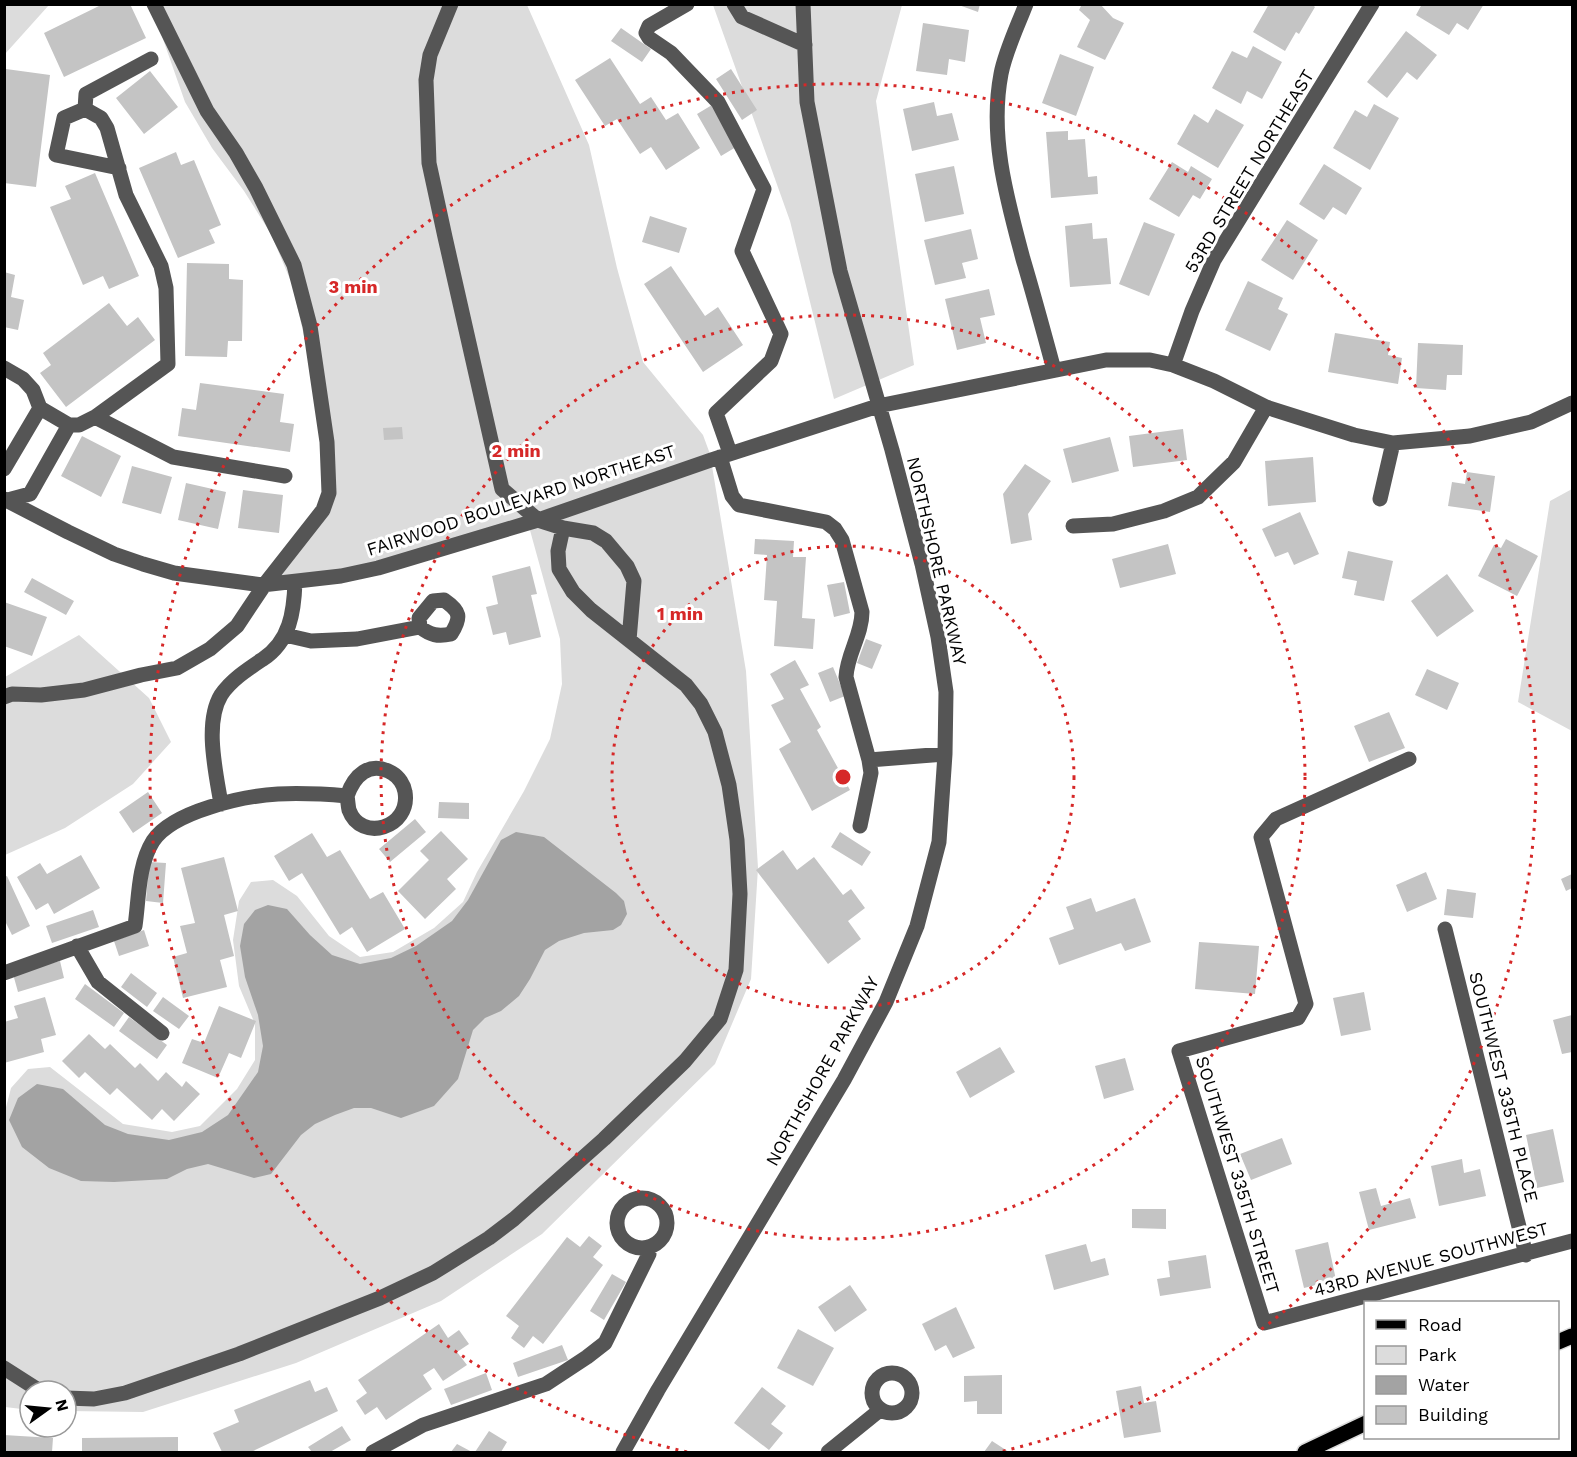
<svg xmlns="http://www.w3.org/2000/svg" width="1577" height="1457" font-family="'Work Sans',sans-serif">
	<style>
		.green { fill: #dcdcdc }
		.water { fill: #a3a3a3 }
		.building { fill: #c4c4c4 }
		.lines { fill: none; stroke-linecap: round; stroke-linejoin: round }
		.major-casing { stroke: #dbdbdb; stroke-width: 18 }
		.minor { stroke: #555; stroke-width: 15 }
		.major { stroke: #000; stroke-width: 15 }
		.ring { fill: none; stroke: #d62828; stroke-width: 3; stroke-dasharray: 3 6 }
		.labels { text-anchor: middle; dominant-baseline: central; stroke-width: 6; stroke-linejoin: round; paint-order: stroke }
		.street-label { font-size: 18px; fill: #000; stroke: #fff }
		.centre { fill: #d62828; stroke: #fff; stroke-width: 3 }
		.ring-label { font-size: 18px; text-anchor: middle; font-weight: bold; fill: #d62828; stroke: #fff; stroke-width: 6; stroke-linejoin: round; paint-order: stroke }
	</style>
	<rect width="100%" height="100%" fill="#fff"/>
	<path class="green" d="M5 4 49 5 5 54 4 5Z
		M151 5H527L589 145 617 268 643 362 703 435 710 454 746 671 758 868 751 979 715 1064 542 1234 441 1301 296 1363 143 1412 66 1411V1391H30V1410L5 1407 4 1115 11 1088 28 1069 50 1067 123 1124 172 1132 200 1126 237 1089 255 1060V1024L239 986 233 940 239 901 251 882 273 880 297 896 329 936 360 957 393 952 434 928 463 902 477 872 524 791 550 739 562 684 560 639 528 523 378 568 262 585 321 504 325 471 308 353 292 284 271 234 244 191 212 148 185 102Z
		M713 5H902L876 101 914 365 834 399 790 221Z
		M1572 489V731L1518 702 1550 501Z
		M79 635 149 698 171 742 133 784 65 828 5 855V677Z"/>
	<path class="water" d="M516 832 544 837 616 893 624 901 627 914 621 925 613 930 584 933 559 941 545 950 530 979 519 996 501 1011 485 1018 473 1030 458 1079 434 1106 401 1118 371 1108H354L335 1115 315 1124 301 1135 271 1174 254 1178 208 1164 187 1169 167 1179 114 1182 81 1181 49 1168 22 1147 9 1120 18 1098 37 1084 63 1089 105 1125 128 1134 169 1140 202 1132 228 1115 258 1072 263 1046 258 1015 245 977 240 946 244 924 255 910 268 905 287 909 310 935 332 955 360 964 391 958 416 946 452 921 468 900 501 840Z"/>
	<path class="building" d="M103 4H130L146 38 64 77 44 33Z
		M956 4H980L978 12Z
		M1082 4H1100L1113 18 1124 23 1105 60 1077 47 1090 20 1079 10Z
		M1269 4H1312L1315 7 1299 34 1296 32 1285 51 1253 32Z
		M1422 4H1484L1468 30 1457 23 1449 35 1416 15Z
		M923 23 969 30 965 62 949 59 947 75 916 71Z
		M621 28 651 49 642 62 611 41Z
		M1406 31 1437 55 1417 80 1407 72 1387 98 1367 82Z
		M1253 46 1282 62 1262 99 1247 91 1241 104 1212 88 1232 51 1247 58Z
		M1060 54 1094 67 1076 116 1042 103Z
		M610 58 640 104 651 97 666 120 678 113 700 148 666 170 651 147 640 154 617 119 605 126 575 80Z
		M6 69 50 75 36 187 4 183Z
		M731 69 757 110 742 120 716 79Z
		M150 71 178 107 144 134 116 98Z
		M934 102 937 116 952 113 959 140 912 151 903 109Z
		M1374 104 1399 118 1370 170 1333 148 1355 110 1367 117Z
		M712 105 736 147 721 156 697 114Z
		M1216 109 1244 125 1218 168 1177 144 1194 114 1208 123Z
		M1068 131V140L1085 139 1088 177 1097 176 1098 194 1051 198 1046 132Z
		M176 152 181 165 194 160 221 225 209 230 215 243 178 258 139 168Z
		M1172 162 1188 172 1191 166 1212 179 1200 199 1193 195 1179 217 1149 199Z
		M1324 164 1362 188 1346 215 1333 207 1324 220 1299 204Z
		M954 166 964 214 925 222 915 174Z
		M95 173 139 276 109 289 103 276 83 285 50 207 71 199 65 186Z
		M650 216 687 228 679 253 642 242Z
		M1287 220 1318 240 1293 280 1261 260Z
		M1144 222 1175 234 1149 296 1119 284Z
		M1092 223 1093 239 1107 238 1111 284 1070 287 1065 226Z
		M971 229 978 259 962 263 966 278 935 285 924 240Z
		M187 263 229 264V279L243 280 242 341H228L227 357 185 356Z
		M671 266 705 316 718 307 743 345 703 372 644 284Z
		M4 272 15 275 11 297 24 300 18 330 4 327Z
		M1248 281 1283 298 1278 309 1288 314 1270 351 1225 330Z
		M989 289 995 315 980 318 986 343 957 350 945 299Z
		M109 303 127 326 138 317 155 340 66 407 40 373 51 365 43 353Z
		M1335 333 1390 342 1388 355 1402 358 1398 384 1328 372Z
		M1418 343 1463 345 1462 375H1447L1446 390 1416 388Z
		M200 383 284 394 280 422 294 424 290 452 178 436 182 408 196 410Z
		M402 427 403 439 384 440 383 428Z
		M1183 429 1187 460 1133 467 1129 436Z
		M82 436 121 456 101 497 61 476Z
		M1110 437 1119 471 1072 483 1063 449Z
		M1313 457 1316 502 1268 506 1265 461Z
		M1025 464 1051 481 1028 514 1032 540 1011 544 1003 494Z
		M132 466 172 477 161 514 122 503Z
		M1467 472 1495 476 1490 512 1448 506 1452 482 1465 484Z
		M186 483 226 492 218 529 178 520Z
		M243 490 283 495 279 533 238 528Z
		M1300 512 1319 554 1294 565 1288 552 1275 557 1262 529Z
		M755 539 794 541 793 557H806L802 618 815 619 813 649 774 646 777 601 764 600 767 555 754 554Z
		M1506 539 1538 556 1517 596 1478 576 1494 545 1501 548Z
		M1168 544 1176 574 1120 588 1112 559Z
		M1348 551 1393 561 1384 601 1354 595 1357 581 1342 578Z
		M530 566 537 594 531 595 541 637 509 645 506 632 493 635 486 607 498 604 492 576Z
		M1447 574 1474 611 1437 637 1411 601Z
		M32 578 74 601 66 615 24 592Z
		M844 582 850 613 834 617 827 585Z
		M4 602 47 617 32 656 4 646Z
		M866 639 882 645 872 669 857 663Z
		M795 660 809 685 800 689 821 727 817 730 850 790 812 811 779 749 791 742 771 705 784 699 770 674Z
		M833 667 845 696 830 702 818 673Z
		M1427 669 1459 683 1447 710 1415 695Z
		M1389 712 1405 748 1369 762 1354 726Z
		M148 792 162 813 133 833 119 812Z
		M439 802 469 803V819L438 818Z
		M415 819 426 832 390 862 379 849Z
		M441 831 468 859 447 879 456 889 425 919 398 891 429 860 420 851Z
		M840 832 871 852 862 866 831 847Z
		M312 833 327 857 340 850 370 899 383 892 405 929 367 952 352 927 340 935 302 873 289 881 274 856Z
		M783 850 797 870 814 857 843 895 851 889 865 908 848 921 861 939 828 964 756 870Z
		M81 855 100 888 54 914 48 903 36 910 17 877 40 863 47 874Z
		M224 857 238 911 224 915 234 956 220 960 227 987 183 998 173 957 187 953 180 926 195 923 181 868Z
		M149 862 166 863 163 903 146 901Z
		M1426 872 1437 899 1407 912 1396 885Z
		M1572 874V888L1566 891 1561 879Z
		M7 876 30 926 12 935 4 919V877Z
		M1447 889 1476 893 1473 918 1444 915Z
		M1091 898 1096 912 1135 898 1151 942 1125 951 1121 943 1059 965 1049 938 1074 929 1066 907Z
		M93 910 99 927 52 943 46 926Z
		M144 930 149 946 119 956 114 941Z
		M1199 942 1259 946 1255 994 1195 989Z
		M60 961 64 978 18 992 13 974Z
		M131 973 157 993 147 1007 121 987Z
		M85 984 124 1013 114 1027 75 999Z
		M1364 992 1371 1030 1341 1036 1333 998Z
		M45 997 56 1035 41 1039 44 1052 4 1063V1022L18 1018 14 1006Z
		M163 997 189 1016 179 1029 153 1011Z
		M219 1006 256 1021 241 1058 229 1053 218 1078 182 1063 192 1039 204 1043Z
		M1572 1015V1052L1562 1054 1553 1020Z
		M129 1017 167 1045 157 1059 119 1031Z
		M89 1034 105 1049 110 1044 135 1068 140 1063 158 1081 166 1072 182 1087 186 1081 200 1094 174 1121 162 1109 152 1120 117 1088 110 1095 85 1072 79 1078 62 1061Z
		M1000 1047 1015 1072 970 1098 956 1072Z
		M1125 1058 1134 1090 1104 1099 1095 1066Z
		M1553 1129 1564 1182 1537 1188 1526 1135Z
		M1282 1138 1292 1164 1251 1180 1240 1154Z
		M1462 1159 1464 1173 1480 1169 1486 1196 1439 1206 1431 1166Z
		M1376 1188 1381 1206 1410 1198 1416 1218 1369 1230 1359 1192Z
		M1132 1209H1166V1229L1132 1228Z
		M589 1236 602 1246 593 1257 603 1265 543 1344 533 1336 524 1348 511 1338 519 1326 506 1316 567 1237 580 1247Z
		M1328 1242 1336 1280 1304 1288 1295 1250Z
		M1086 1244 1091 1262 1105 1258 1109 1275 1054 1290 1045 1255Z
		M1206 1255 1211 1288 1160 1296 1157 1279 1170 1277 1168 1261Z
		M612 1274 626 1282 604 1320 590 1311Z
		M850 1285 867 1310 835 1332 818 1307Z
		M956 1307 975 1348 953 1358 946 1345 935 1351 922 1324Z
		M439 1324 448 1338 459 1330 469 1344 457 1352 467 1365 443 1381 434 1368 423 1375 432 1389 386 1420 377 1407 365 1415 356 1401 367 1393 358 1380Z
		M798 1329 834 1348 813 1386 777 1368Z
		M562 1345 568 1360 518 1377 513 1363Z
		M486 1373 492 1390 451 1405 444 1389Z
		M1002 1375V1414H977V1401L964 1402V1376Z
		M310 1380 315 1392 327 1387 338 1411 251 1452H222L213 1433 239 1422 234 1410Z
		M1141 1386 1144 1403 1156 1401 1161 1432 1124 1438 1116 1391Z
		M762 1387 786 1406 771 1424 783 1433 769 1450 734 1423Z
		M342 1426 351 1440 330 1452H312L308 1447Z
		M489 1431 507 1442 501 1452H475Z
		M4 1435 53 1438 52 1452H4Z
		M178 1437V1452H82V1438Z
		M992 1441 1009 1452H984Z
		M457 1444 472 1452H451Z"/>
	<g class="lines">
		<g class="major-casing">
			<path id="major" d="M1558 1342 1572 1336
				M1305 1452 1366 1423"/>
		</g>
		<path class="minor" d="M687 4 649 26 646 33 649 38 671 53 718 102 764 189 742 251 781 334 771 361 716 413 730 453
			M734 4 742 17 805 45
			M1026 4C1018 25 1005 52 1001 74 989 137 1007 199 1023 259 1034 296 1044 333 1054 370
			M85 109 64 118 56 155 119 168
			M1173 365 1192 311 1214 260 1372 4
			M4 368 23 379 33 390 40 408 69 425H79L95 417 168 364 166 288 161 266 126 195 107 128 101 118 85 109 86 94 151 59
			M95 417 173 457 285 476
			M720 457 732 496 739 505 826 522 835 529 842 540 862 612C862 635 847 654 846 677L869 760 871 773 860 826
			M4 469 40 408
			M4 499 68 532 114 554 143 564 174 573 262 585 341 576 378 568 538 520 711 460 878 406 1106 360H1150L1173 365 1214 381 1266 407 1354 435 1393 443 1470 436 1531 422 1572 403
			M1380 499 1393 443
			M4 501 30 494 69 425
			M1073 526 1113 524 1164 511 1198 497 1234 462 1266 407
			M563 528 593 533 606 541 627 566 634 581 629 640
			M285 635 311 641 357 639 420 627C430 635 438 637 451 634 462 617 460 611 444 600L433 601 419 618 420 627
			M4 697 12 694 41 695 84 690 141 675 177 668 210 649 237 626 265 584 323 510 329 493 327 442 310 326 294 265 256 188 236 153 207 111 154 4
			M1409 759 1276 819 1261 837 1306 1004 1298 1018 1179 1051 1264 1323 1572 1241
			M869 760 945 754
			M221 804C216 773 204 723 221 695 231 680 248 669 263 659 290 641 294 612 295 582
			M1445 929 1526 1255
			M77 946 98 982 162 1033
			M4 973 135 926C139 898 138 865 153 841 173 811 244 796 278 794 301 793 324 794 347 796 348 801 348 806 349 810 361 843 411 828 405 792 404 785 399 777 392 773 369 760 354 776 347 796
			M617 1223a25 25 0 1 1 50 0a25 25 0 1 1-50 0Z
			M4 1368 40 1391
			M872 1393a20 20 0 1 1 40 0a20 20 0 1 1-40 0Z
			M66 1398 94 1399 125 1393 239 1354 380 1298 433 1273 489 1238 514 1219 604 1139 685 1061 720 1019 736 970 740 894 737 840 729 785 715 732 701 704 686 685 591 610 573 592 559 569 558 551 563 528 538 520 502 489 445 237 429 163 426 80 430 55 451 4
			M373 1452 423 1425 546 1384 587 1357 605 1343 649 1254 648 1247
			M623 1452 658 1390 844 1080 886 1002 917 926 939 842 945 754 946 692 938 637 922 564 892 450 840 271 807 102 803 4
			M828 1452 880 1410"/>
		<use href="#major" class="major"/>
	</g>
	<g class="ring">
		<circle cx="843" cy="777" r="231"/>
		<circle cx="843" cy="777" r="462"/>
		<path d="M687 1452A693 693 0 1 1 999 1452"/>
	</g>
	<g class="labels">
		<g class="street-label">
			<text transform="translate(1249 171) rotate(-59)">53RD STREET NORTHEAST</text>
			<text transform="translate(521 500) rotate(-18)">FAIRWOOD BOULEVARD NORTHEAST</text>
			<text transform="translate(937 561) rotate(77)">NORTHSHORE PARKWAY</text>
			<text transform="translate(822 1071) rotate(-61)">NORTHSHORE PARKWAY</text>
			<text transform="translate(1504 1087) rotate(76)">SOUTHWEST 335TH PLACE</text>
			<text transform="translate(1238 1175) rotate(73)">SOUTHWEST 335TH STREET</text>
			<text transform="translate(1431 1259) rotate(-15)">43RD AVENUE SOUTHWEST</text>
		</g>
	</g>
	<circle cx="843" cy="777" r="9" class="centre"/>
	<g class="ring-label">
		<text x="353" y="293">3 min</text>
		<text x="516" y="457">2 min</text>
		<text x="680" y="620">1 min</text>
	</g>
	<rect width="1577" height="1457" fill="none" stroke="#000000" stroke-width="12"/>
	<rect x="1364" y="1301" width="195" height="138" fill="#ffffff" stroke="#999999" stroke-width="1.5"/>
	<rect x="1376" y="1320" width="30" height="9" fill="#000000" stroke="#999999" stroke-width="1.5"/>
	<text x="1418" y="1331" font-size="18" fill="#000000">Road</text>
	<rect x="1376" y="1346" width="30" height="18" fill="#dcdcdc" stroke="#999999" stroke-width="1.5"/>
	<text x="1418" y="1361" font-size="18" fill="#000000">Park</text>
	<rect x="1376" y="1376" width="30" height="18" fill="#a3a3a3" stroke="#999999" stroke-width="1.5"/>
	<text x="1418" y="1391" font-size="18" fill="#000000">Water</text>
	<rect x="1376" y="1406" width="30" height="18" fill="#c4c4c4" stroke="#999999" stroke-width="1.5"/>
	<text x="1418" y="1421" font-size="18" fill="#000000">Building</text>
	<g transform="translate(48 1409) rotate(75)"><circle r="28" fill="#ffffff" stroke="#999999" stroke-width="1.5"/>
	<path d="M0-4.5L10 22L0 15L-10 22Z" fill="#000000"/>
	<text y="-9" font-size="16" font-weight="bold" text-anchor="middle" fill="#000000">N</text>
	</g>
</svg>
